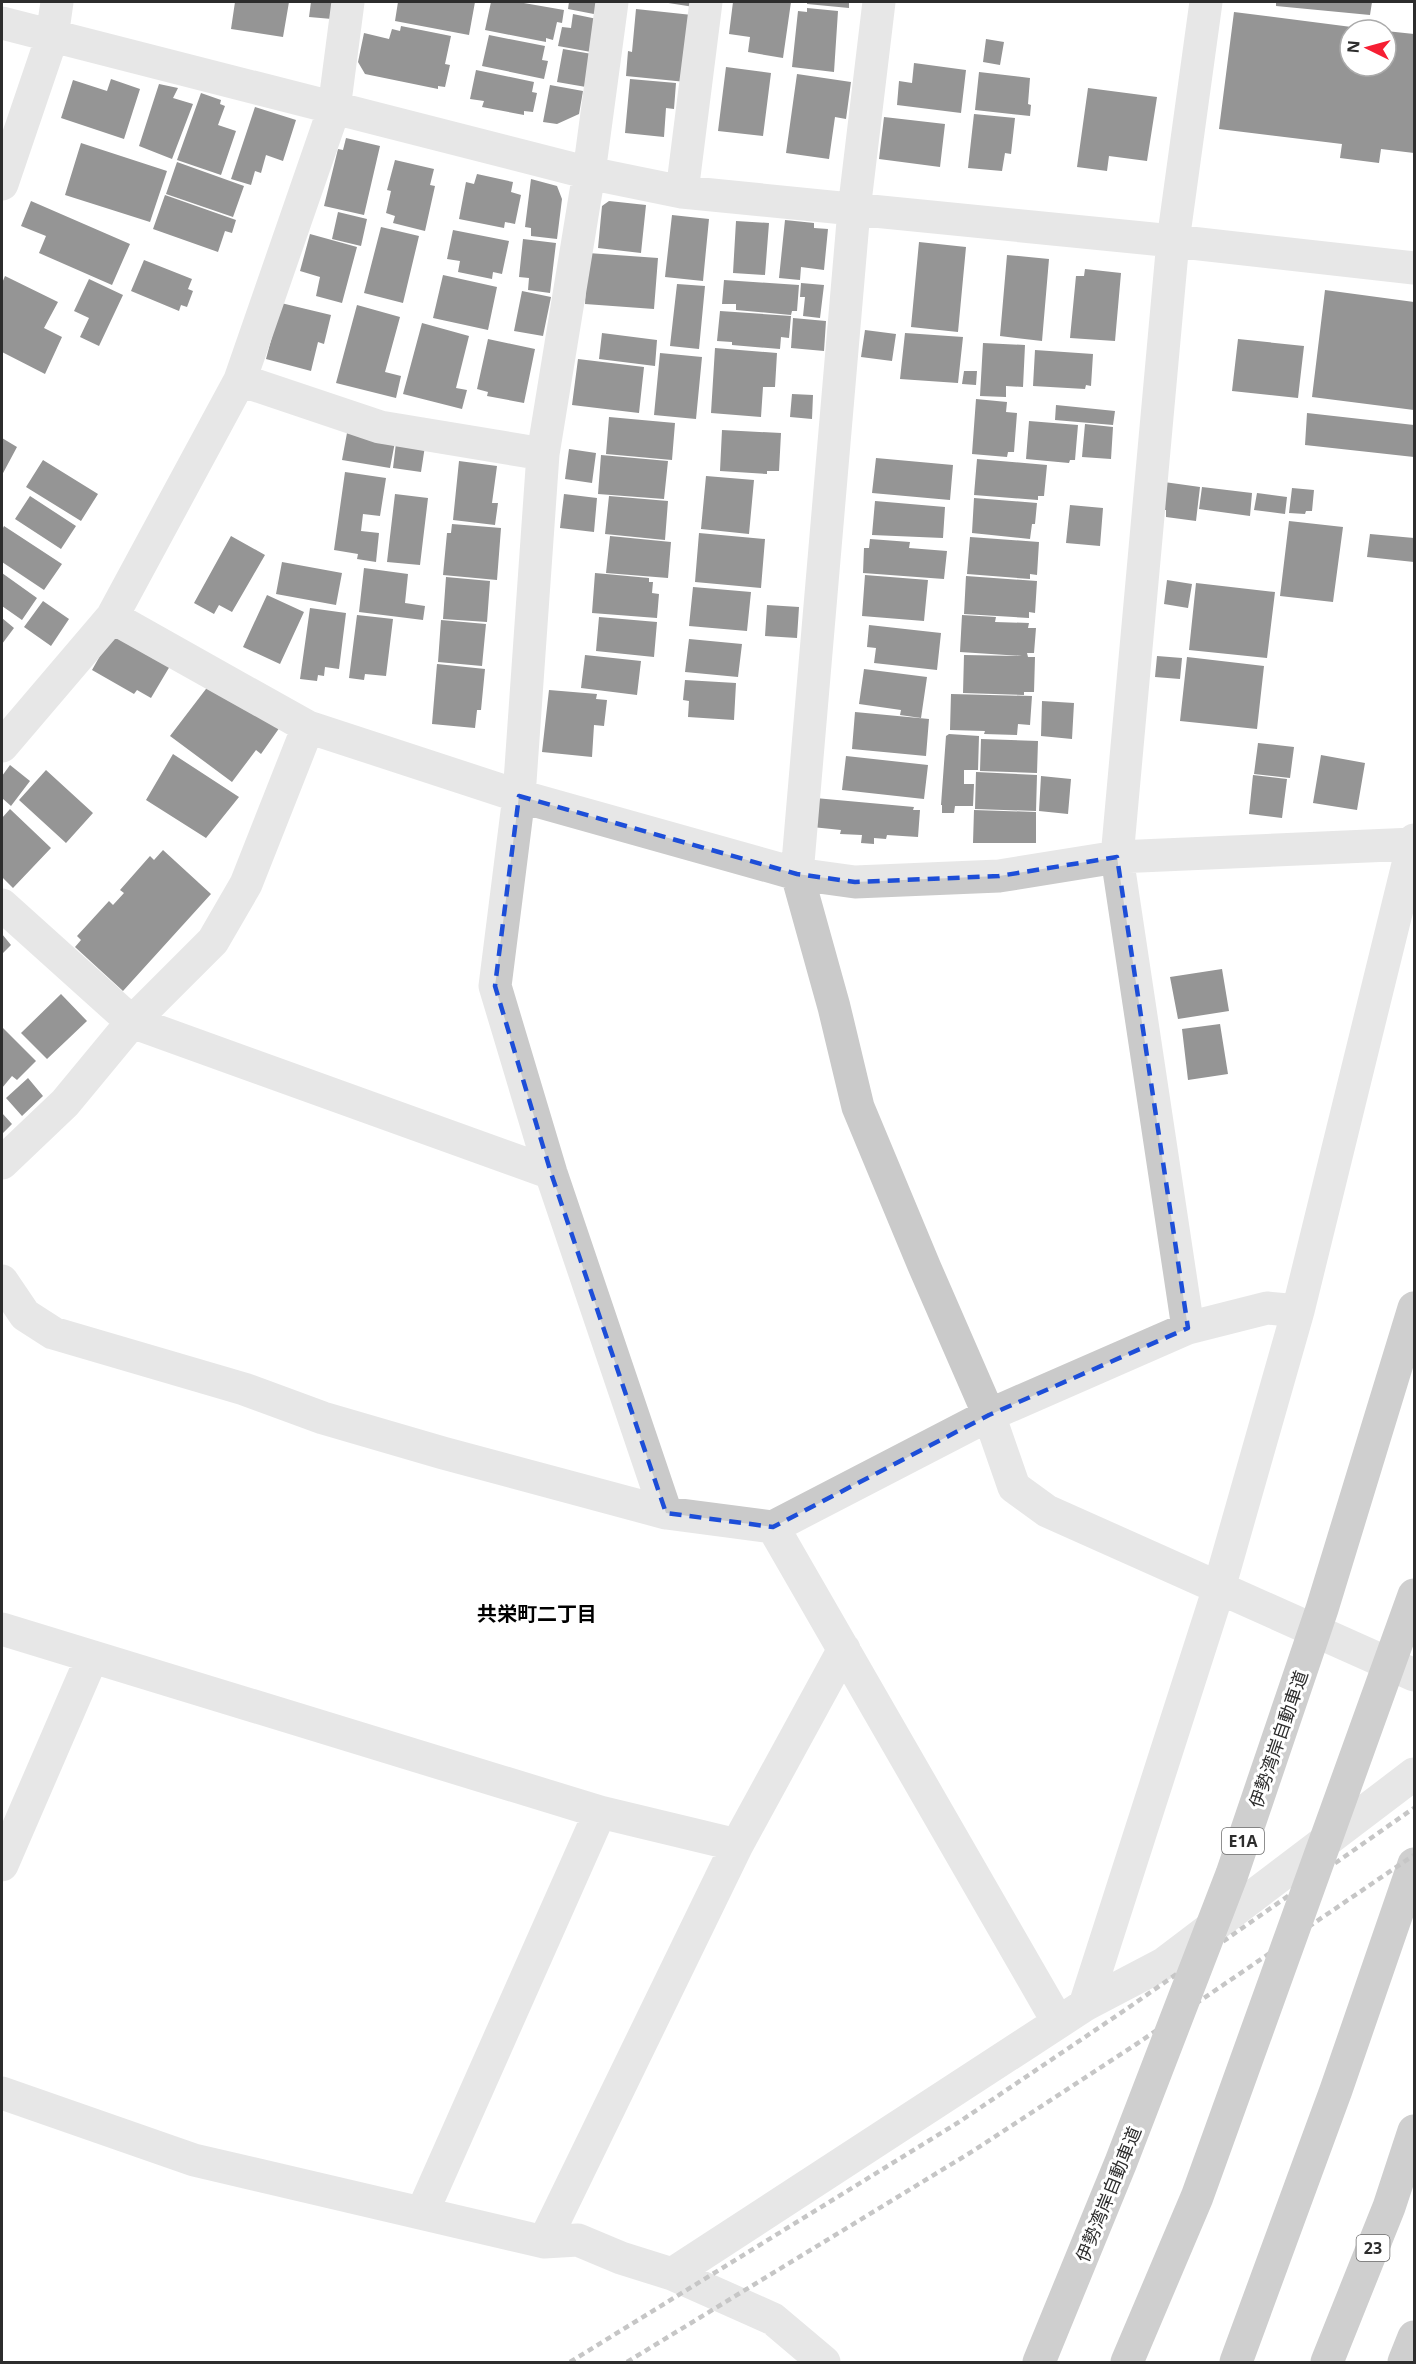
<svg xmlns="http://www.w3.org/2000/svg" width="1416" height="2364" font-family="'Open Sans','Noto Sans JP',sans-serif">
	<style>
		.building { fill: #141414 }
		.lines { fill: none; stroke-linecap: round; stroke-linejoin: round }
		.minor { stroke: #cacaca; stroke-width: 33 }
		.highway { stroke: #949494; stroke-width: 33 }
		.rail { stroke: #828282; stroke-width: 4.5; stroke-dasharray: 6 4.5; stroke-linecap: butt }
		.highway-bridge { stroke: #949494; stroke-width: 33 }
		.marked { fill: none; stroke: #1d4ed8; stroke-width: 4.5; stroke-dasharray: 12 8; stroke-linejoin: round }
		.labels { text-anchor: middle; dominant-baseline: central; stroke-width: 6; stroke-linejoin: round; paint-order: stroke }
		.shield { fill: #fff; stroke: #6c6c6c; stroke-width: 1.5 }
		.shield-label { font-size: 16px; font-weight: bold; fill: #2d2d2d }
		.street-label { font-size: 18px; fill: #2d2d2d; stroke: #fff }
		.neighbourhood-label { font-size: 20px; font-weight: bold; fill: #000; stroke: #fff }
	</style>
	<rect width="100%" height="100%" fill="#fff"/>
	<path class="building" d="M235 2H289L283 37 231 29Z
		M311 2H334L332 19 309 17Z
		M398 2H475L469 35 395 21Z
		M491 2H518L564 10 562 23 557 22 553 40 546 38V42L485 30Z
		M569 2H601L599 15 568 9Z
		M662 2H695L694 7Z
		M733 2H791L783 58 748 52 750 37 729 34Z
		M807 2H849V8L807 4Z
		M1276 2H1372L1370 15 1276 6Z
		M807 8 838 11 834 72 792 67 798 11 807 12Z
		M636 9 692 15 686 82 626 76 628 51 632 52Z
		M1234 12 1367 29 1350 30V66H1386V31L1414 34V153L1381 149 1379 163 1340 158 1342 144 1219 129Z
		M573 14 597 19 591 52 558 46 562 27 571 28Z
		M401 26 451 36 445 64 450 65 445 87 438 86V89L365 74 358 62 364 33 389 39 392 29 400 31Z
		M489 35 545 46 542 60 548 61 544 79 482 66Z
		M986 39 1004 42 1000 65 983 62Z
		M563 49 592 54 586 87 557 82Z
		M914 63 966 70 961 113 897 105 899 81 912 83Z
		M726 67 771 73 763 136 718 131Z
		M476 70 534 82 532 92 537 93 533 112 524 111V115L482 107 484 101 470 99Z
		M979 72 1030 78 1028 104 1031 105 1030 116 975 110Z
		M797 74 851 82 846 119 835 117 829 159 786 153Z
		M111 79 140 89 124 139 61 118 73 80 107 91Z
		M630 79 676 83 674 109 666 108 664 137 625 133Z
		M159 84 178 88 173 98 193 104 172 159 139 146Z
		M550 85 583 91 579 114 557 124 543 122Z
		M1088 88 1157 97 1147 161 1109 156 1107 171 1077 167Z
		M201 93 221 100 220 104 225 106 218 125 236 131 221 175 177 160Z
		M255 107 296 120 283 161 266 155 261 173 255 171 251 185 231 179Z
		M974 114 1015 118 1011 154 1005 153 1002 171 968 168Z
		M884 117 945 124 940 167 879 159Z
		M346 138 380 146 364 215 324 206 338 149 343 150Z
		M81 143 167 171 150 222 65 195Z
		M395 160 434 169 430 185 435 186 425 231 393 223 395 216 386 213 391 191 387 190Z
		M177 162 244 186 233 217 166 194Z
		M477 174 513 182 511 192 521 195 515 224 505 222 504 228 459 219 466 182 474 184Z
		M531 179 557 186 562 199 557 239 531 236V228L525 227Z
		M165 195 236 220 232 233 225 231 218 252 153 229Z
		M31 201 130 244 112 285 39 253 46 236 21 226Z
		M609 201 646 205 641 253 598 248 602 206Z
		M338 212 367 219 361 246 332 239Z
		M672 215 709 219 703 281 665 277Z
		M785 220 814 223V228L828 229 824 270 801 267 800 280 779 278Z
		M736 221 769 223 765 275 733 273Z
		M381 227 419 236 403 303 364 293Z
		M453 230 509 241 502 274 493 272 492 279 458 272 460 261 447 259Z
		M310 234 357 247 342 303 316 296 320 277 300 271Z
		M523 239 556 243 550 293 528 290 529 278 519 277Z
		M919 242 966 247 958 332 911 327Z
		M588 253 658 258 654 309 585 304Z
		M1007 255 1049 259 1042 341 1000 336Z
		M144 260 192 279 188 289 193 291 187 307 181 305 179 311 131 291Z
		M1085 269 1121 273 1115 341 1070 338 1076 276H1084Z
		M443 275 497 287 488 330 433 318Z
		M5 276 58 302 44 328 62 337 45 374 2 352V283Z
		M89 279 123 295 99 346 80 337 89 318 74 311Z
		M724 280 799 285 797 311H792L791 315 736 310V304H722Z
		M801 283 824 285 820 318 803 316 805 297H800Z
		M677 284 705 286 699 349 670 346Z
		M1325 290 1414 302V410L1312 397Z
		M522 291 551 297 543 336 514 331Z
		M281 303 331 315 324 344 318 342 311 371 266 359Z
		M357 305 400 317 385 372 401 376 396 398 336 383Z
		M720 311 791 316 789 338 781 337 780 349 732 345V342L717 341Z
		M793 318 826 321 824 351 791 348Z
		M422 323 469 336 456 388 467 390 462 409 403 394Z
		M865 330 896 334 892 361 861 357Z
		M602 333 657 340 655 366 599 359Z
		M905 333 963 337 958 383 900 379Z
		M488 339 535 349 524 403 487 396 488 392 477 389Z
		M1238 339 1304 346 1298 398 1232 391Z
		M983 343 1025 345 1023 387 1006 386V397L980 396Z
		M715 348 777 353 775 387H763L761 417 711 413Z
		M1035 350 1093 354 1091 386 1086 385 1085 389 1033 386Z
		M660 353 702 357 696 419 654 415Z
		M578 359 644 367 639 413 572 405Z
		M964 371H977L976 385 962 384Z
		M792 394 813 395 812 419 790 417Z
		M976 399 1007 402 1006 412 1017 413 1014 452H1008L1007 457 972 454Z
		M1056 405 1115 411 1113 425 1055 420Z
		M1307 413 1414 425V457L1305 445Z
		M609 417 675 423 672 460 606 454Z
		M1029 421 1078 425 1075 460H1070L1069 463 1026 459Z
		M1085 424 1113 427 1111 459 1082 457Z
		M722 430 781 433 779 471H767V474L720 471Z
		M347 433 395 442 390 468 342 460Z
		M2 438 17 447 2 475Z
		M396 443 425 446 421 472 393 468Z
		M569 449 596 453 592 483 565 479Z
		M601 455 668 461 664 499 598 494Z
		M876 458 953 465 950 500 872 493Z
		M977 459 1047 465 1044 496H1038V500L974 495Z
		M43 460 98 494 81 521 26 487Z
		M459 461 497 466 492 503H498L495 525 453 520Z
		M345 472 386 478 380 516 363 514 361 531 379 533 376 562 357 559 358 554 334 550Z
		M706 476 754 480 749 534 701 529Z
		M1164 482 1200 487 1196 521 1166 517V510H1161Z
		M1202 487 1252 493 1250 516 1199 509Z
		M1292 488 1314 490 1312 511H1306L1305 514 1289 513Z
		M1257 493 1287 497 1285 514 1254 510Z
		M395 494 428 498 420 565 387 562Z
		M564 494 597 498 594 532 560 528Z
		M30 496 76 526 61 549 15 519Z
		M609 496 668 501 665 540 605 534Z
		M974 498 1037 503 1035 524H1032L1030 539 972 533Z
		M875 501 945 507 943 538 872 535Z
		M1070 505 1103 508 1100 546 1066 543Z
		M1289 521 1343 527 1333 602 1280 596Z
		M452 524 501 528 497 580 443 575 447 533H451Z
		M4 526 62 564 44 590 2 562V530Z
		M699 533 765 539 761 588 695 582Z
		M1370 534 1414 538V562L1367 557Z
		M231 536 265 555 232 612 219 605 214 614 194 603Z
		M610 536 671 542 668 578 606 573Z
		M970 537 1039 542 1037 575 1030 574V579L967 574Z
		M870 539 910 542 909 548 947 551 944 579 863 573 864 548H869Z
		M282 562 342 573 336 605 276 594Z
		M364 568 408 574 405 603 425 606 423 620 359 612Z
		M2 573 37 598 22 620 2 606Z
		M595 573 649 578V582H653L652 593 659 594 657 618 592 613Z
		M865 575 928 580 924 621 862 616Z
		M966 576 1037 581 1035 613 1029 612V618L964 614Z
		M446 577 490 581 487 622 443 619Z
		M1167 580 1192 584 1188 608 1164 604Z
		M1196 583 1275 592 1267 658 1189 650Z
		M693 587 751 592 747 631 689 626Z
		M267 595 304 612 280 664 243 647Z
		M43 601 69 619 51 646 24 627Z
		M767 605 799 607 797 638 765 636Z
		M310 608 346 613 339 669 325 667 324 676 318 675 317 681 300 679Z
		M357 615 393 619 386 676 365 674 364 680 349 678Z
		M962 615 996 617 995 622 1029 623 1028 628H1036L1034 653H1027L1028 657H1035L1034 692H1024V695L963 693 964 655 1022 656 960 652Z
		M599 617 657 622 654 657 596 651Z
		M2 618 14 628 2 644Z
		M441 620 486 624 482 666 438 662Z
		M869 625 941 633 937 670 874 663 876 648 867 647Z
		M117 626 170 666 151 698 137 690 134 694 92 670Z
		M689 639 742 644 738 677 685 672Z
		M585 655 641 661 637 695 581 688Z
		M1157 656 1182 658 1180 679 1155 677Z
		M1187 657 1264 666 1257 729 1180 721Z
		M437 664 485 669 481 710H477L475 728 432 724Z
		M864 669 927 677 921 718 900 715 901 710 859 704Z
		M685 680 736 683 734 720 688 717 689 701 683 700Z
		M209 685 280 727 261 754 256 750 232 782 170 736Z
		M549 690 597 694 596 699 607 700 604 726 594 725 592 757 542 752Z
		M951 694 1032 696 1030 725 1018 724 1017 735 984 734 985 731 950 730Z
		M1042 701 1074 703 1072 739 1041 736Z
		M855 712 929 719 926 756 852 749Z
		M949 734 979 736 978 770H964V784H974L973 806H955L954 813H942V805H941L946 736Z
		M981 739 1038 741 1037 773 980 771Z
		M1258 743 1294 747 1290 778 1254 774Z
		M173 754 239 797 206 838 146 800Z
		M1321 755 1365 763 1357 810 1313 803Z
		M846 756 928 765 924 799 842 790Z
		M10 765 30 781 11 806 2 798V776Z
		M46 770 93 813 66 843 19 800Z
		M976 772 1037 775 1036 811 975 809Z
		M1253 775 1287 779 1282 818 1249 814Z
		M1041 776 1071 779 1068 814 1039 811Z
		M815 798 914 807 913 810H920L918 837 887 835 886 839 874 838V844L861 843 862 835 840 834 841 830 812 827Z
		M10 809 51 848 13 888 2 877V818Z
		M974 810 1036 812V843H973Z
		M163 850 211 894 123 991 75 947 81 940 77 936 109 901 113 905 124 893 120 890 150 856 154 860Z
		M2 934 11 945 2 954Z
		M1222 969 1229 1011 1178 1019 1170 977Z
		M61 994 87 1021 47 1059 21 1033Z
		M1220 1024 1228 1074 1188 1080 1182 1029Z
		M2 1027 36 1061 17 1080 12 1076 2 1088Z
		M28 1078 43 1096 22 1116 6 1098Z
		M2 1113 12 1124 2 1134Z"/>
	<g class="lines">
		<path class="minor" d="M612 2 589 173 543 454 519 796 495 986 551 1173 666 1513
			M879 2 854 210 797 874 834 1007 858 1107 925 1268 989 1415 1014 1487 1047 1511 1414 1675
			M2 23 589 173 682 192 1173 241 1414 268
			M2 184 52 37 57 2
			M682 192 706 2
			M240 380 380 427 543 454
			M112 617 308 727 519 796 797 874 855 882 999 876 1117 857 1414 844
			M2 746 112 617 240 380 334 109 348 2
			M2 905 132 1022 551 1173
			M2 1163 65 1103 132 1022 213 941 246 884 308 727
			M2 1281 25 1315 53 1333 244 1389 323 1418 443 1453 666 1513 773 1527 989 1415 1188 1328 1267 1308 1298 1311
			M1188 1328 1117 857 1173 241 1206 2
			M773 1527 1058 2022
			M2 1629 600 1812 737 1845
			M2 1865 92 1657
			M1085 2005 1219 1588 1298 1311 1414 840
			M2 2093 194 2160 544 2242 578 2240 621 2258 672 2274 773 2319 824 2362
			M422 2213 600 1812
			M544 2242 737 1845 844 1649
			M672 2274 1085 2005 1165 1963 1414 1774"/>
		<path class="highway" d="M1236 2362 1336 2090 1414 1864
			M1327 2362 1389 2207 1414 2131
			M1404 2362 1414 2337"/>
		<path class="rail" d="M570 2362 959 2122 1128 2008 1414 1808
			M627 2362 973 2151 1135 2045 1414 1855"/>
		<path class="highway-bridge" d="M1039 2362 1121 2162 1232 1874 1322 1609 1414 1308
			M1127 2362 1197 2197 1414 1595"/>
	</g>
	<path d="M0 0H1416V2364H0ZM519 796 797 874 855 882 999 876 1117 857 1188 1328 989 1415 773 1527 666 1513 551 1173 495 986Z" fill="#fff" fill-opacity=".55" fill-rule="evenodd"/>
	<path class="marked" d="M519 796 797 874 855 882 999 876 1117 857 1188 1328 989 1415 773 1527 666 1513 551 1173 495 986Z"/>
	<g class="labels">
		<g class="shield">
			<rect x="1222" y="1828" width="42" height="26" rx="4.5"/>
			<rect x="1356.5" y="2235" width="33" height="26" rx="4.5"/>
		</g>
		<g class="shield-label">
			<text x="1243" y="1841">E1A</text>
			<text x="1373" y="2248">23</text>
		</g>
		<g class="street-label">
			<text transform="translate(1278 1739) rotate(-71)">伊勢湾岸自動車道</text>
			<text transform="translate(1108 2194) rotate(-68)">伊勢湾岸自動車道</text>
		</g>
		<g class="neighbourhood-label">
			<text x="537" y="1613">共栄町二丁目</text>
		</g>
	</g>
	<rect width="1416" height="2364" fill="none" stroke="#2d2d2d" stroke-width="6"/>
	<g transform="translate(1368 48) rotate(275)"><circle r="28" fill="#ffffff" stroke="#ababab" stroke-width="1.5"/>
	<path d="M0-4.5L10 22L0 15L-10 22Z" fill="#f61e33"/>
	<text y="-9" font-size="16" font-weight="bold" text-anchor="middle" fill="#2d2d2d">N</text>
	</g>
</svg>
